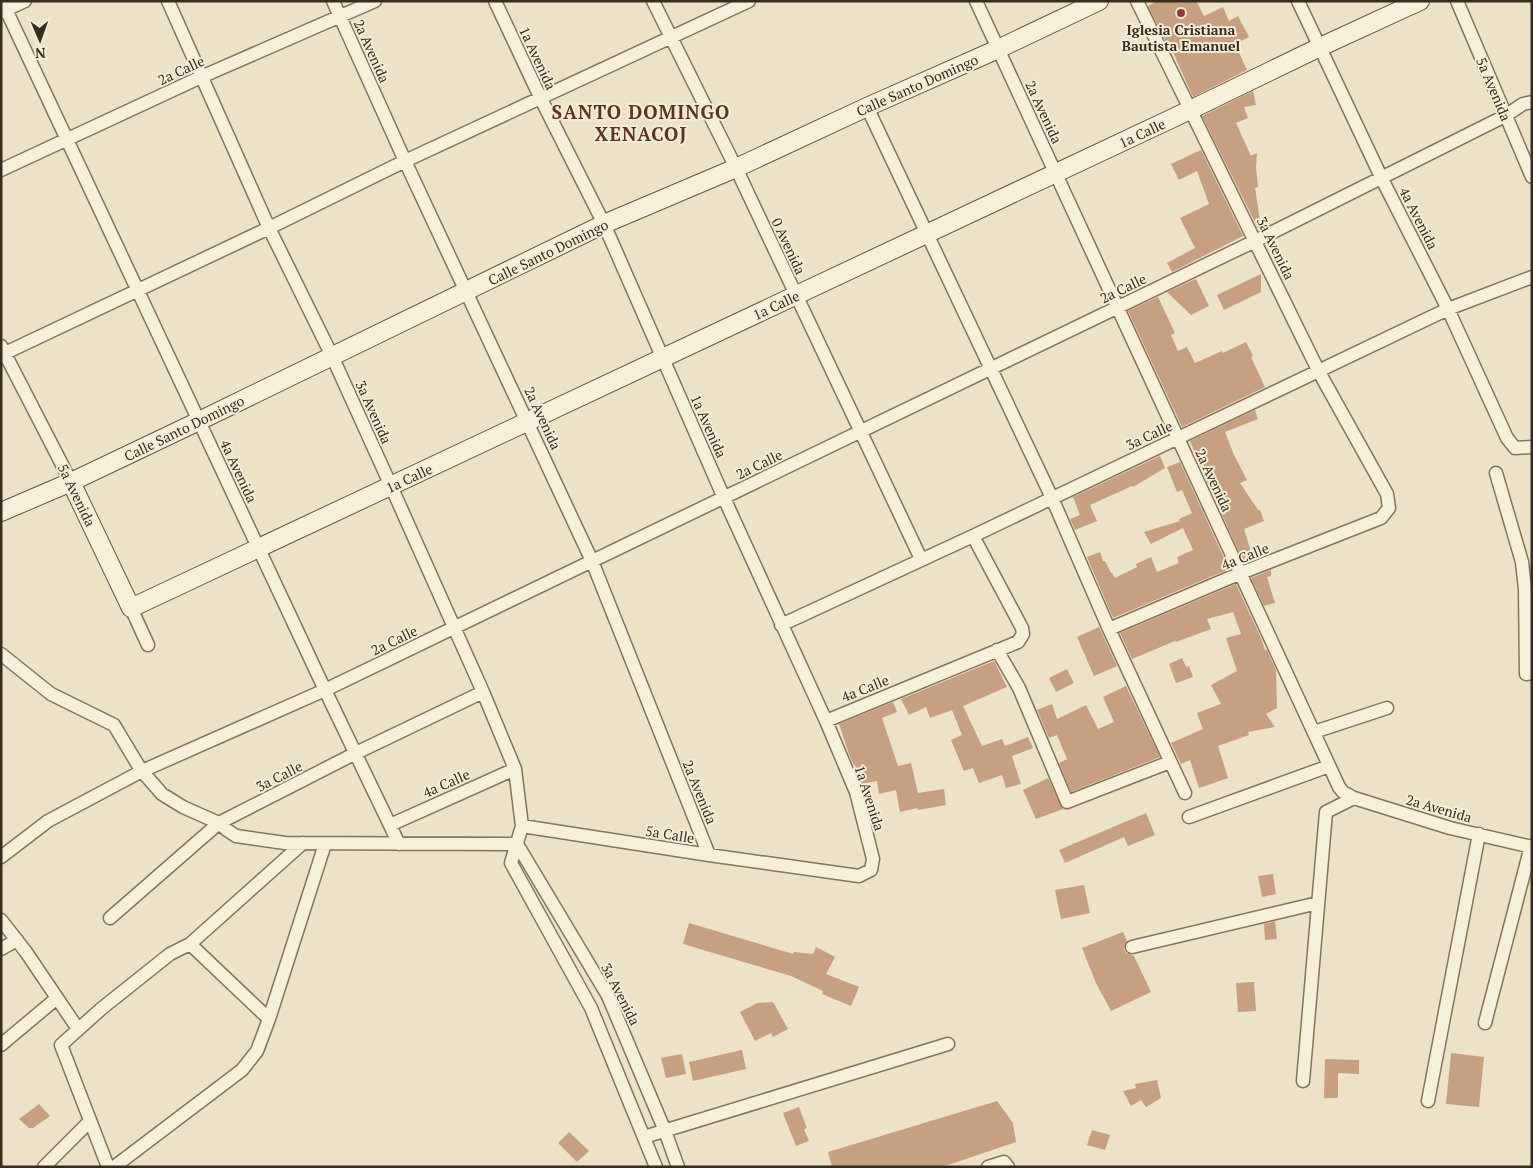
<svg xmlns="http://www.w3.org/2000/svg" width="1533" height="1168" font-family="'PT Serif',serif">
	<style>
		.building { fill: #c6a080 }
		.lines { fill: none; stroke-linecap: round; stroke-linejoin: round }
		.street-casing { stroke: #85745e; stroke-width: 15 }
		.secondary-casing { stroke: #675641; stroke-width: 20 }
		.street { stroke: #f6efd9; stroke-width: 12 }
		.secondary { stroke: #f6efd9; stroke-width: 18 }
		.poi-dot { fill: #8f3733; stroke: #f3ecd6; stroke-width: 2 }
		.labels { text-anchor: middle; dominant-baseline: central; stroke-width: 4; stroke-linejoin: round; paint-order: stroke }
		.poi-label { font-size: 14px; font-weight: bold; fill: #362c20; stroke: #f3ecd6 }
		.street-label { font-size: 14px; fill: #362c20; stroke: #f3ecd6 }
		.district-label { font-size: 19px; font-weight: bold; letter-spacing: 1px; fill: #5f3323; stroke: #f3ecd6 }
	</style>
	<rect width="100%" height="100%" fill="#ebe2c7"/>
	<path class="building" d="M1157 1H1196L1204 16 1223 7 1229 21 1238 16 1249 37 1235 44 1247 70 1193 97 1168 41 1166 42 1148 6Z
		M1253 91 1256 105 1244 107 1248 118 1236 123 1251 156 1257 153 1256 167 1258 187 1255 188 1261 227 1258 228 1202 116Z
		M1201 150 1243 236 1172 272 1167 263 1195 248 1180 218 1209 204 1197 171 1179 180 1171 164Z
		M1261 274V292L1224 310 1217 295Z
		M1196 279 1209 306 1191 315 1167 292Z
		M1158 297 1175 333 1171 335 1178 351 1187 347 1195 363 1222 351 1223 353 1246 342 1253 356 1251 357 1265 387 1182 427 1128 311Z
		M1255 410 1258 419 1225 432 1234 455 1247 480 1240 483 1258 510H1260L1264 521 1244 529 1251 552 1266 547 1268 554 1244 563 1195 455H1196L1190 441Z
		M1160 456 1165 468 1133 487 1132 486 1090 505 1097 521 1075 530 1070 519 1080 515 1073 497Z
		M1180 462 1229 569 1113 618 1087 557 1100 552 1103 561H1105L1111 573H1112L1115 578 1137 567 1136 564 1151 557 1157 572 1179 563 1177 557 1193 550 1183 528 1151 544 1144 532 1180 521 1179 519 1192 513 1182 490 1177 492 1167 467Z
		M1271 570V576L1267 577 1275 603 1264 606 1251 578Z
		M1236 584 1261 638 1265 650H1267L1276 670 1277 708 1266 714 1275 727 1248 732 1249 735 1218 746 1228 778 1199 788 1190 760 1181 764 1171 743 1203 729 1197 713 1221 704 1211 685 1237 671 1226 638 1241 634 1233 612 1207 619 1211 629 1176 642 1175 641 1132 659 1120 633Z
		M1099 627 1117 666 1094 676 1077 637Z
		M1182 658 1186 667 1189 666 1193 677 1176 683 1169 664Z
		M994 661 1007 687 963 706 982 746 1002 739 1005 746 1028 737 1033 748 1012 756 1021 784 1006 788 1002 775 979 783 973 768 964 771 951 740 962 735 952 710 930 718 926 707 909 715 901 699Z
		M1067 669 1074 683 1056 692 1049 678Z
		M1126 686 1160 757 1071 792 1059 763 1067 759 1057 735 1049 738 1037 710 1052 704 1057 719 1086 705 1098 729 1114 722 1103 697Z
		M893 702 897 712 882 718 898 766 911 763 918 793 944 789 946 805 918 810 917 808 900 812 896 790 879 794 877 781 861 784 855 765H854L850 757 839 724Z
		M1048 778 1063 809 1036 819 1023 790Z
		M1146 813 1155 835 1128 846 1124 837 1065 863 1059 850Z
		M1273 874 1276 894 1262 897 1258 876Z
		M1084 885 1090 913 1061 919 1055 890Z
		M1275 921 1277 939 1265 940 1264 924Z
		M689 923 793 954 794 952 813 954 816 947 835 957 826 974 859 987 851 1006 822 994 823 991 791 976 683 944Z
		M1123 932 1127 941 1124 949 1126 953 1134 956 1151 992 1111 1011 1096 983 1082 948Z
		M1254 982 1256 1011 1238 1012 1236 983Z
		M773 1002 788 1029 773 1037 771 1033 755 1041 740 1012 757 1003Z
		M742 1050 746 1069 693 1081 689 1062Z
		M1451 1053 1484 1057 1479 1107 1446 1104Z
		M682 1054 686 1074 666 1078 661 1058Z
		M1325 1059 1359 1060V1074L1338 1073V1098H1324Z
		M1157 1080 1161 1098 1146 1107 1141 1100 1131 1106 1123 1091 1136 1088 1135 1084Z
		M997 1101 1013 1123 1016 1142 942 1167H832L828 1152Z
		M39 1104 50 1116 33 1128H29L19 1119Z
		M799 1107 807 1128 804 1129 809 1141 796 1146 783 1113Z
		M1092 1130 1110 1135 1105 1150 1087 1145Z
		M569 1132 589 1151 577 1162 558 1143Z"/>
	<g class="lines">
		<g class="street-casing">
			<path id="street" d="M2 1 325 690 399 844
				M168 1 269 228 332 356 391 486 483 692 515 769 522 826 511 863 591 1008 656 1167
				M333 1 405 161 592 561 709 855
				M495 1 540 97 604 224 724 498 826 721 856 792 873 859 871 870 859 876 709 855 522 826
				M653 1 736 168 921 559
				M976 1 1339 787 1343 792 1354 798 1450 828 1532 847
				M1298 1 1382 179 1448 309 1507 438 1515 448 1532 447
				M1457 1 1532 177
				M1 12 25 1
				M867 107 1052 498 1109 629 1185 793
				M1 170 201 77 375 1
				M1 346 71 482
				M1 355 269 228 405 161 749 1
				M1496 473 1522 562 1525 589 1526 674 1532 673
				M131 608 148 645
				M781 625 973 536 1448 309 1532 277
				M1109 629 1241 573 1381 518 1389 508 1387 494 1319 372 1137 1
				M997 650 1019 688 1067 802 1170 762
				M1 654 51 694 114 725 141 770 162 794 183 807 219 823 227 830 236 836 285 843 517 844
				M826 721 1018 642 1023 634 1022 628 973 536
				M1314 732 1387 708
				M1189 817 1329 766
				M390 825 515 769
				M517 844 608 996 665 1131 678 1167
				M1 857 48 821 142 771 325 690 1255 241 1505 116 1523 104 1532 102
				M110 918 219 823 356 753 483 692
				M1 920 26 952 78 1029
				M190 944 269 1019
				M1132 947 1318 903
				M1 949 17 940
				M1485 1023 1531 846
				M1 1045 57 998
				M1303 1081 1326 812 1354 798
				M1428 1101 1479 834
				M644 1137 948 1044
				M44 1167 90 1121
				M108 1167 61 1045 101 1009 170 954 190 944 303 843
				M114 1167 242 1070 257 1051 269 1019 325 844
				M988 1167 1004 1162 1008 1167"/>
		</g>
		<g class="secondary-casing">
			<path id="secondary" d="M71 482 131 608 1190 110 1320 47 1420 1
				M1 512 71 482 199 421 604 224 736 168 867 107 998 49 1099 1"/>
		</g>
		<use href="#street" class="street"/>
		<use href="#secondary" class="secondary"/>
	</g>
	<circle class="poi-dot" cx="1181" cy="13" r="5"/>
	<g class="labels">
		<g class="poi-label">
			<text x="1181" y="29">Iglesia Cristiana<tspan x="1181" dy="16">Bautista Emanuel</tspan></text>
		</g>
		<g class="street-label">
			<text transform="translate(372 51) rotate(66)">2a Avenida</text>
			<text transform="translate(538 58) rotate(65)">1a Avenida</text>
			<text transform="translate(181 70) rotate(-25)">2a Calle</text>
			<text transform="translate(917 85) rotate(-24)">Calle Santo Domingo</text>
			<text transform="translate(1494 89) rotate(67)">5a Avenida</text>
			<text transform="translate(1044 112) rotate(65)">2a Avenida</text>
			<text transform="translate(1142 133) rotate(-25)">1a Calle</text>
			<text transform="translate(1419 218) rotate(63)">4a Avenida</text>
			<text transform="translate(789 246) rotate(65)">0 Avenida</text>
			<text transform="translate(1276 248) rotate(64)">3a Avenida</text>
			<text transform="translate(548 252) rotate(-26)">Calle Santo Domingo</text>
			<text transform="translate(1123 288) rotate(-26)">2a Calle</text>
			<text transform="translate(776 305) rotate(-25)">1a Calle</text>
			<text transform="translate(374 412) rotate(66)">3a Avenida</text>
			<text transform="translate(543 418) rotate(65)">2a Avenida</text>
			<text transform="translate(709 426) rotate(66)">1a Avenida</text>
			<text transform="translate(184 428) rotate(-26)">Calle Santo Domingo</text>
			<text transform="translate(1149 435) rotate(-25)">3a Calle</text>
			<text transform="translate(759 464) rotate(-26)">2a Calle</text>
			<text transform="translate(239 471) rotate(65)">4a Avenida</text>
			<text transform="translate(409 478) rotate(-25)">1a Calle</text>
			<text transform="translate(1214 480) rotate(65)">2a Avenida</text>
			<text transform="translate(77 495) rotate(64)">5a Avenida</text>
			<text transform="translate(1245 556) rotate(-22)">4a Calle</text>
			<text transform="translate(394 640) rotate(-26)">2a Calle</text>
			<text transform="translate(865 688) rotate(-22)">4a Calle</text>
			<text transform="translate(279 776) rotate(-27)">3a Calle</text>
			<text transform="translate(446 783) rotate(-24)">4a Calle</text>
			<text transform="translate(700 792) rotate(68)">2a Avenida</text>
			<text transform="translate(870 798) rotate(72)">1a Avenida</text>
			<text transform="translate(1439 808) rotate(16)">2a Avenida</text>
			<text transform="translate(670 834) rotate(9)">5a Calle</text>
			<text transform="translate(621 994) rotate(63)">3a Avenida</text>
		</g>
		<g class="district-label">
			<text x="641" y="111">SANTO DOMINGO<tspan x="641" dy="22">XENACOJ</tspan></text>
		</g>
	</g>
	<rect width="1533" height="1168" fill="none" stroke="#362c20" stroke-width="5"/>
	<g transform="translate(40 40) rotate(178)" stroke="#f3ecd6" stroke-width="4" paint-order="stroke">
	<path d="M0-4L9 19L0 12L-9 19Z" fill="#362c20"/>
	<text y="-8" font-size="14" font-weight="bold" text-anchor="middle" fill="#362c20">N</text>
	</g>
</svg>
